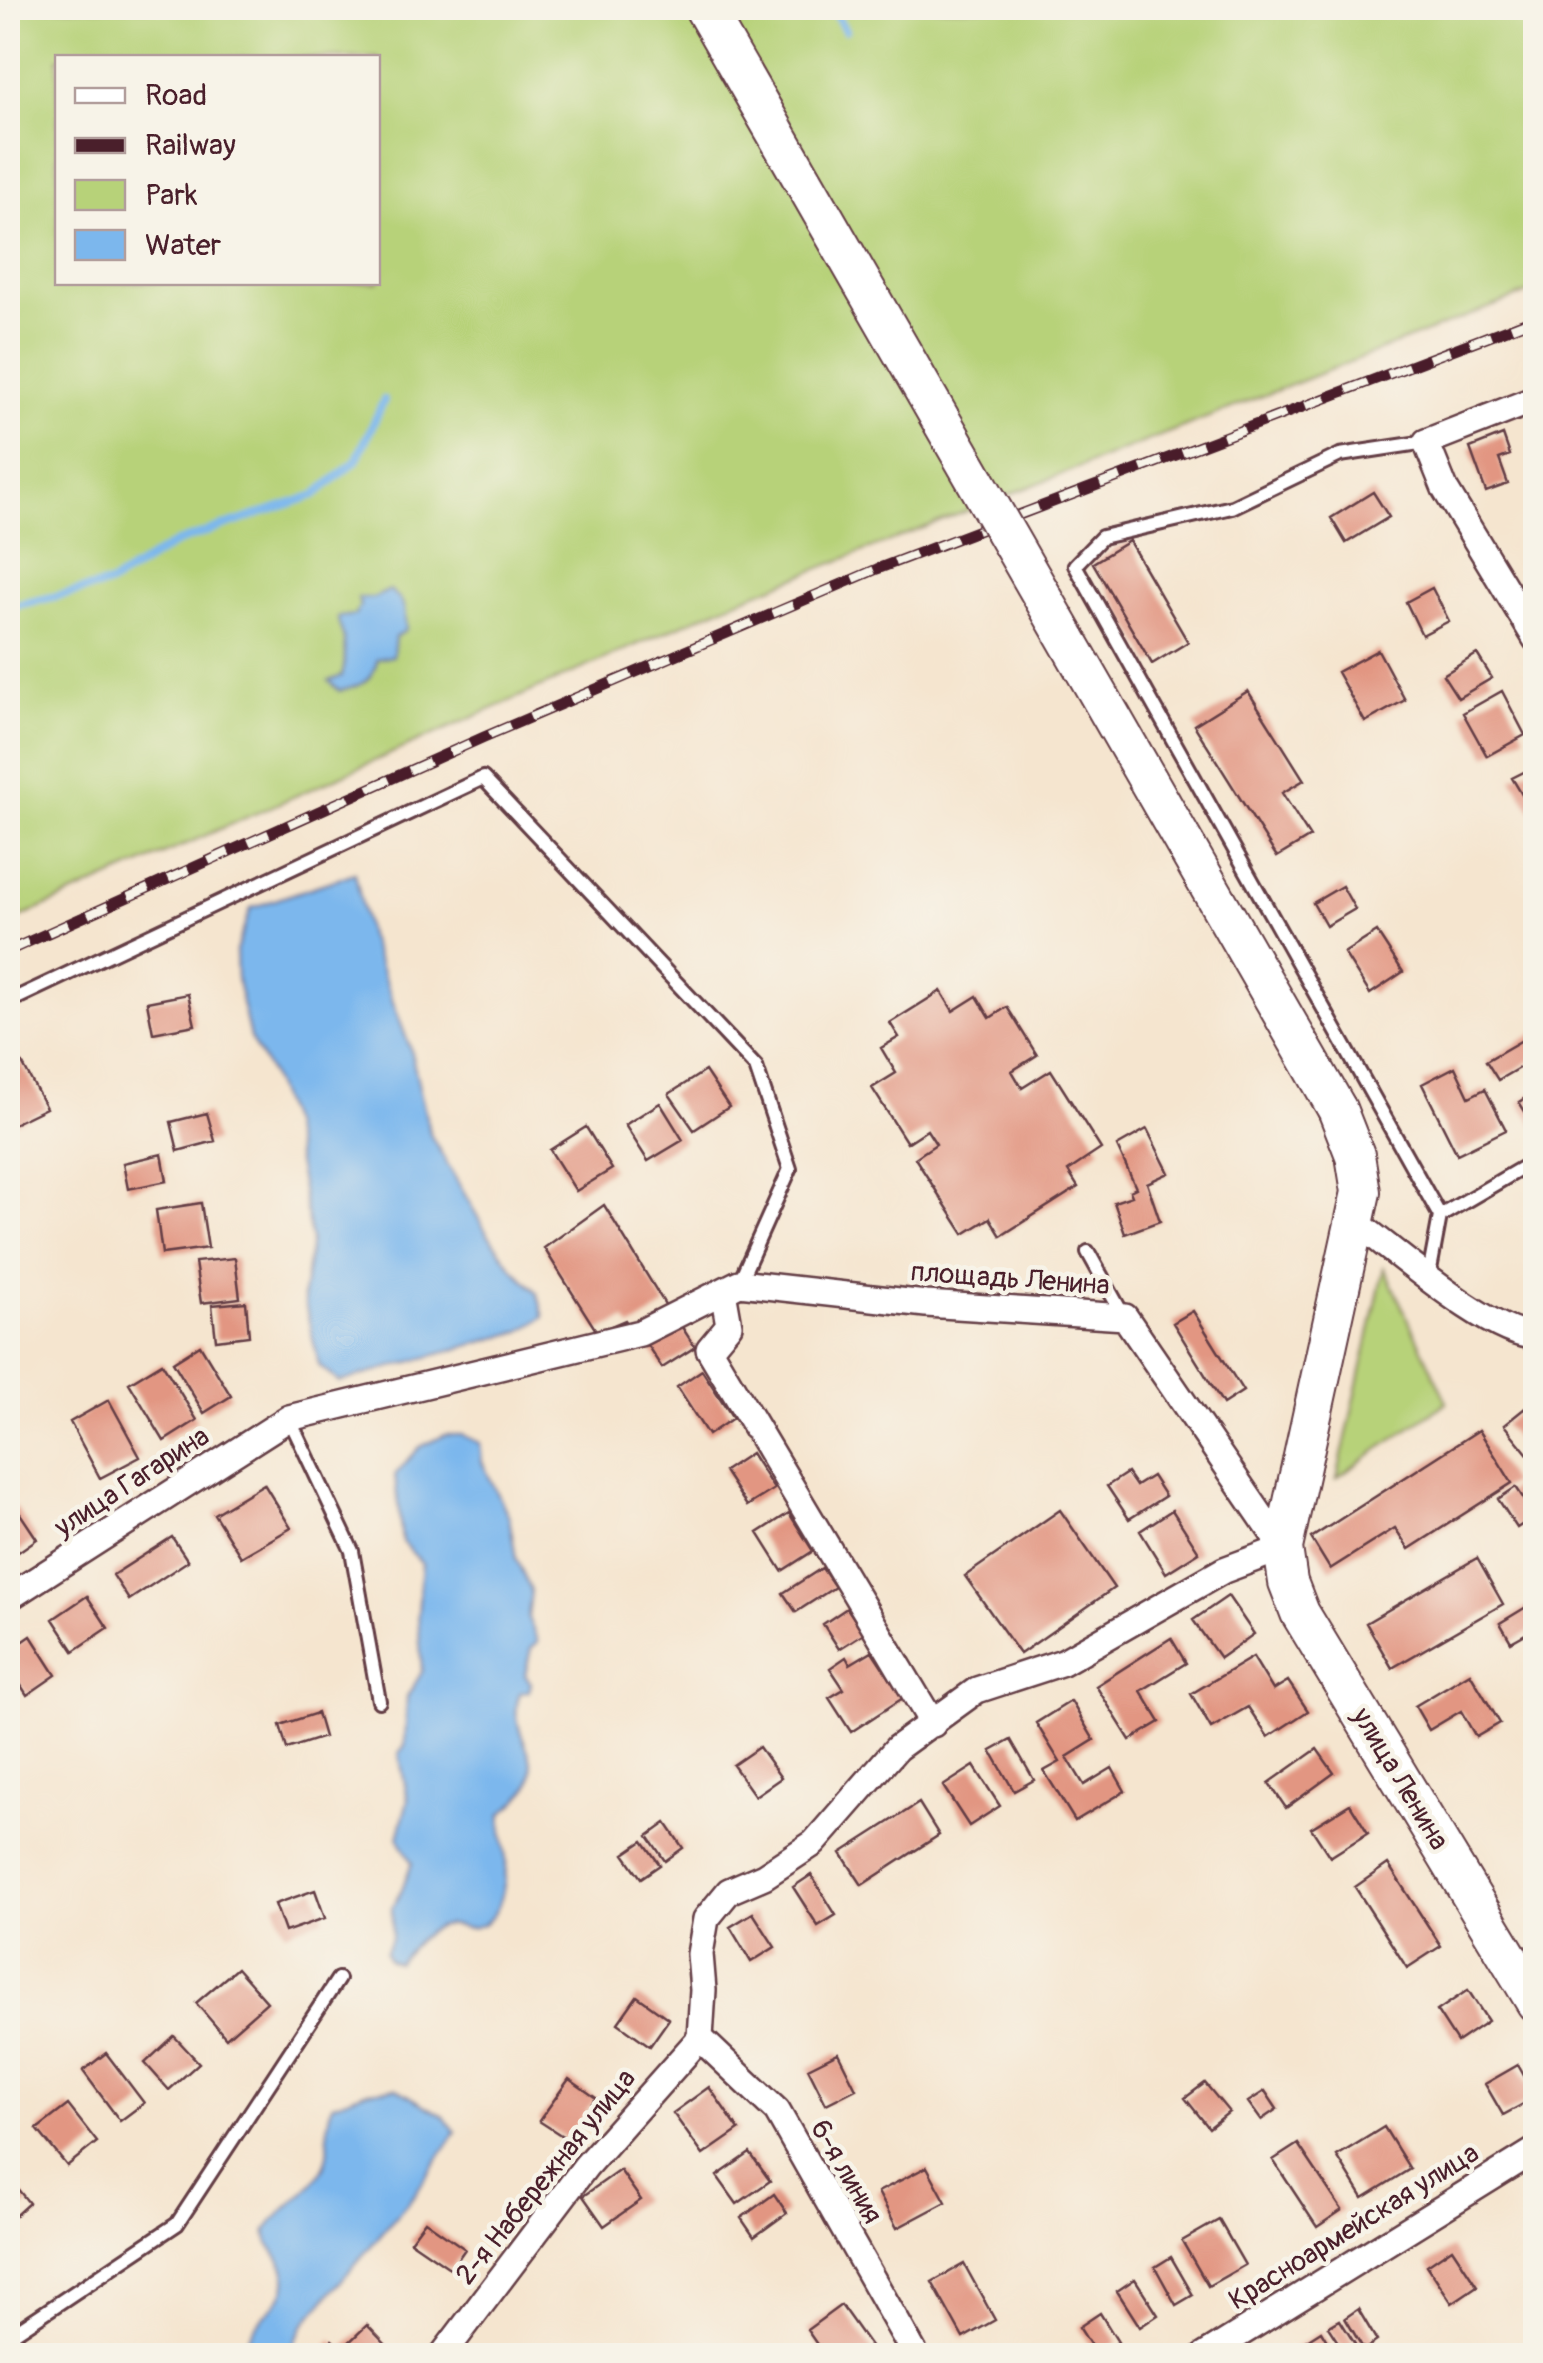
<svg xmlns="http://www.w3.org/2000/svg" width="1543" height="2363" font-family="Pangolin,sans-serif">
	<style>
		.green { fill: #b7d279; stroke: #807852; stroke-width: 2.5; fill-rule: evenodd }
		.water { fill: #7cb7ed; stroke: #636b8c; stroke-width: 2.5 }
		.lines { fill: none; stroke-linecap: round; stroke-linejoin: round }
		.stream { stroke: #7cb7ed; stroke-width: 8 }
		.building { fill: #e29682 }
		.service-casing { stroke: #643d44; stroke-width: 18 }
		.minor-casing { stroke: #643d44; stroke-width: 30 }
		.primary-casing { stroke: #643d44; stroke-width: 42 }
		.service { stroke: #fff; stroke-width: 12 }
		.minor { stroke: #fff; stroke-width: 25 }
		.primary { stroke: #fff; stroke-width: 38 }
		.rail-casing { stroke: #4a1f2b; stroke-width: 11 }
		.rail { stroke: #f7f3e8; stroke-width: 8; stroke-dasharray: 22; stroke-linecap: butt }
		.primary-bridge-casing { stroke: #643d44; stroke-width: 42; stroke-linecap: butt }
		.primary-bridge { stroke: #fff; stroke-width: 38 }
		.labels { text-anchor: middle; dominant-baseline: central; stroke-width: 9; stroke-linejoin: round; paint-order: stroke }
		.street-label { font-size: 28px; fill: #4a1f2b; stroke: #f7f3e8 }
	</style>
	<rect width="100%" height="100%" fill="#f7f3e8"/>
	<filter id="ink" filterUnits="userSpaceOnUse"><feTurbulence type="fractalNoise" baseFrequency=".01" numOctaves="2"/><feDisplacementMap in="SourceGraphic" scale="20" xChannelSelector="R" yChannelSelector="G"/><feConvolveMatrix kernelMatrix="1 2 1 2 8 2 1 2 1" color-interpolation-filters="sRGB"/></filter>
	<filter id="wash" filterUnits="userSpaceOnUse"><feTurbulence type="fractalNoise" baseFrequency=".0048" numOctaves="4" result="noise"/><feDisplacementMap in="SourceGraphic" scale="40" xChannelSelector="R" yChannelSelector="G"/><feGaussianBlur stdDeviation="2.25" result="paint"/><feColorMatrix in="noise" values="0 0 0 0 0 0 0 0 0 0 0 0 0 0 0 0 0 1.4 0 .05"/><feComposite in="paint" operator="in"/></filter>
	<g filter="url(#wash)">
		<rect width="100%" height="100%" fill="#f5e5cf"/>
		<path class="green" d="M8 8H1535V290L733 602 8 923ZM58 58H378V282H58Z
			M1384 1268 1447 1402 1337 1478Z"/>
		<path class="water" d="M390 590C409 607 403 607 406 630L395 637 393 656 377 659C375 681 358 687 339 691L329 681 342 676C345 666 345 652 344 642 344 632 338 628 338 617L355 615 360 606 358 598H373Z
			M355 873 368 935 410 1048 430 1134 487 1233 515 1271 537 1292 544 1317 521 1331 339 1382 319 1365 303 1295 311 1240 290 1124 269 1071 250 1038 237 981 236 951 251 908Z
			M445 1435H463L480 1443 482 1462 509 1517 516 1559 531 1590 528 1618 538 1642 531 1648 525 1675 531 1683 529 1691 520 1693C504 1733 549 1758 525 1792 520 1800 509 1807 502 1814 500 1833 507 1851 506 1869 504 1894 498 1927 468 1928 461 1929 453 1923 446 1925 425 1928 410 1948 398 1963L389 1961 385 1953 392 1936V1907L402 1890 412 1863 398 1837 408 1800 399 1753 405 1745 407 1697 422 1672 418 1614 422 1563 402 1542 395 1475 420 1447Z
			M396 2088 443 2116 456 2132 415 2194 305 2323 294 2343 298 2355H238C245 2347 248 2336 255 2327 268 2308 296 2295 283 2266 277 2253 265 2245 267 2230 283 2206 313 2191 325 2165 334 2145 321 2131 333 2104L368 2091Z"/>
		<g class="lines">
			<path class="stream" d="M832 8 845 30
				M8 607 110 584 175 543 315 495 356 461 384 400"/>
		</g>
		<g id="blocks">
			<path class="building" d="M1503 435 1510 455 1499 459 1508 484 1486 492 1470 448Z
				M1373 492 1389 517 1346 543 1331 518Z
				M1129 541 1188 642 1152 664 1093 563Z
				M1432 588 1449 621 1422 635 1406 602Z
				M1378 650 1405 700 1365 722 1337 672Z
				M1477 654 1492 678 1458 698 1443 675Z
				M1248 691 1304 780 1282 793 1310 837 1277 857 1194 725Z
				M1502 691 1525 735 1487 756 1463 713Z
				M1536 766V818L1512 778Z
				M1342 886 1355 909 1326 926 1313 903Z
				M1377 932 1403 972 1370 994 1344 953Z
				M941 991 953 1011 977 996 990 1018 1007 1007 1037 1055 1012 1071 1022 1088 1051 1070 1101 1149 1068 1171 1078 1187 1001 1236 990 1218 964 1234 915 1158 936 1144 927 1130 907 1143 872 1088 896 1073 881 1048 899 1037 890 1023Z
				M188 994 195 1025 153 1033 147 1002Z
				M1536 1032V1058L1498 1080 1486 1061Z
				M21 1061 46 1108 13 1124 8 1112V1068Z
				M1455 1067 1469 1097 1485 1089 1506 1130 1457 1154 1422 1084Z
				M705 1071 729 1107 694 1130 669 1094Z
				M1536 1091V1129L1519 1102Z
				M660 1103 683 1140 648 1161 625 1125Z
				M207 1113 215 1141 178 1151 171 1122Z
				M586 1127 612 1169 576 1191 550 1150Z
				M1147 1129 1169 1173 1147 1183 1160 1221 1125 1234 1114 1202 1132 1196 1130 1191 1136 1188 1117 1146Z
				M162 1154 167 1181 128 1189 123 1163Z
				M201 1203 208 1248 162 1254 156 1210Z
				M604 1205 666 1306 631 1328 625 1320 597 1332 544 1248Z
				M235 1258 240 1298 201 1303 195 1262Z
				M246 1302 249 1336 216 1340 212 1305Z
				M1193 1311 1243 1391 1223 1404 1173 1323Z
				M680 1324 695 1347 662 1368 647 1345Z
				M200 1345 231 1396 204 1413 173 1362Z
				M162 1363 197 1420 164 1441 129 1383Z
				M702 1370 733 1418 708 1435 677 1387Z
				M109 1400 140 1457 100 1478 70 1422Z
				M1525 1408 1536 1422V1464L1504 1425Z
				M1479 1430 1512 1483 1409 1549 1395 1528 1330 1569 1311 1538Z
				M751 1453 774 1489 747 1506 724 1471Z
				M1127 1473 1136 1486 1152 1476 1165 1496 1129 1519 1107 1486Z
				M264 1484 291 1528 241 1557 214 1514Z
				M1516 1487 1535 1516 1517 1528 1498 1499Z
				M15 1506 37 1539 14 1555 8 1546V1510Z
				M1060 1510 1114 1588 1020 1654 965 1576Z
				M1172 1510 1199 1552 1166 1573 1140 1531Z
				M789 1513 813 1551 782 1571 758 1533Z
				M172 1537 188 1561 129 1600 113 1575Z
				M1477 1558 1503 1604 1392 1668 1366 1623Z
				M822 1568 835 1587 796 1612 783 1593Z
				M87 1596 108 1628 74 1651 53 1619Z
				M1228 1596 1254 1634 1220 1658 1193 1620Z
				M1536 1601V1628L1511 1642 1500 1623Z
				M847 1608 864 1633 839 1649 823 1624Z
				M31 1636 56 1675 27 1695 8 1665V1652Z
				M1171 1638 1186 1663 1141 1691 1160 1722 1130 1740 1096 1686Z
				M872 1651 903 1698 851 1732 829 1698 844 1689 830 1668 846 1657 850 1664Z
				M1253 1657 1273 1690 1288 1681 1308 1711 1268 1737 1248 1707 1211 1728 1191 1694Z
				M1470 1673 1500 1723 1476 1737 1461 1711 1429 1730 1415 1706Z
				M1071 1701 1094 1740 1067 1757 1084 1785 1112 1768 1125 1791 1075 1821 1044 1771 1060 1762 1036 1723Z
				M317 1713 324 1737 287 1749 280 1725Z
				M1011 1740 1034 1780 1014 1791 991 1751Z
				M759 1747 781 1778 755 1796 733 1765Z
				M1317 1749 1334 1773 1286 1808 1269 1783Z
				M974 1766 1000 1806 969 1826 943 1786Z
				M919 1803 939 1835 862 1885 841 1853Z
				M1350 1804 1368 1833 1330 1857 1311 1828Z
				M666 1823 683 1848 665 1861 648 1836Z
				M643 1841 660 1865 641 1878 624 1854Z
				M1388 1864 1441 1946 1407 1968 1355 1887Z
				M811 1875 836 1915 818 1926 793 1887Z
				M315 1890 325 1918 285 1932 275 1904Z
				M753 1913 775 1947 751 1962 730 1927Z
				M237 1968 267 2002 226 2038 196 2003Z
				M1468 1990 1488 2021 1457 2042 1437 2011Z
				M637 1996 669 2019 650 2046 618 2023Z
				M174 2036 199 2063 169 2090 145 2063Z
				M106 2053 144 2103 120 2121 83 2071Z
				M838 2053 856 2089 826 2104 808 2068Z
				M1518 2065 1536 2097 1503 2115 1485 2084Z
				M569 2079 596 2098 567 2139 539 2121Z
				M1205 2083 1229 2112 1209 2128 1185 2098Z
				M709 2087 739 2130 703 2155 673 2113Z
				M1265 2091 1277 2109 1261 2120 1248 2102Z
				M68 2105 97 2142 67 2166 37 2129Z
				M1384 2127 1410 2169 1363 2198 1337 2156Z
				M1298 2144 1342 2210 1317 2227 1273 2160Z
				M750 2153 770 2181 737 2204 717 2176Z
				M927 2167 946 2202 897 2228 878 2192Z
				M620 2170 641 2200 604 2226 583 2196Z
				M8 2177 29 2203 8 2222Z
				M774 2194 787 2213 754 2237 741 2218Z
				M1219 2220 1245 2265 1208 2286 1182 2241Z
				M425 2221 465 2249 451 2269 410 2241Z
				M1452 2248 1477 2286 1452 2303 1427 2265Z
				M1171 2257 1193 2295 1176 2305 1155 2267Z
				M964 2264 995 2320 963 2338 932 2282Z
				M1135 2279 1158 2315 1140 2327 1117 2291Z
				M841 2305 873 2350 865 2356H825L807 2330Z
				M1358 2309 1377 2341 1364 2350 1345 2318Z
				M1100 2313 1118 2342 1097 2355 1079 2327Z
				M1340 2320 1358 2349 1347 2356 1328 2327Z
				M367 2325 390 2349 383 2356H352L344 2347Z
				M1321 2331 1336 2356H1282Z
				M332 2340 350 2356H318Z"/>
		</g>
	</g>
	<g filter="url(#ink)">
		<use href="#blocks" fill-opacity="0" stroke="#643d44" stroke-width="2.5"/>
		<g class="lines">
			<g class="service-casing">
				<path id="service" d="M1426 442 1340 455 1232 507 1102 537 1075 565 1440 1216
					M8 1002 483 778 756 1067 790 1169 739 1283
					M1088 1252 1123 1315
					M1429 1275 1440 1216 1536 1160
					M289 1418 352 1551 379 1701
					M8 2337 177 2224 338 1979"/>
			</g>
			<g class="minor-casing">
				<path id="minor" d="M1536 399 1426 442 1445 489 1536 639
					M1357 1223C1394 1250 1493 1338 1536 1336
					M723 1291 729 1325 709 1349 933 1724
					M8 1598 289 1418 640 1333 739 1283 926 1304 1125 1317 1283 1548 1224 1570 1063 1662 977 1690 897 1748 814 1843 764 1876 729 1891 706 1919 700 1954 703 1990 700 2038
					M700 2038 777 2111 916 2356
					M442 2356 586 2166 700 2038
					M1204 2356 1536 2150"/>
			</g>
			<g class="primary-casing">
				<path id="primary" d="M1337 1109 1355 1155 1361 1192 1283 1548 1288 1582 1300 1613 1536 2003"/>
			</g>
			<use href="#service" class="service"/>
			<use href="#minor" class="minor"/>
			<use href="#primary" class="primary"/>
			<g class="rail-casing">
				<path id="rail" d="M8 951 484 737 877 569 1536 318"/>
			</g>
			<use href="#rail" class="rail"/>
			<g class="primary-bridge-casing">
				<path id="primary-bridge" d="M704 8 1337 1109"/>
			</g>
			<use href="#primary-bridge" class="primary-bridge"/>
		</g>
	</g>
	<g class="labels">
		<g class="street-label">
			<text transform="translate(1010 1279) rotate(4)">площадь Ленина</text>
			<text transform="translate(132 1482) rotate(-33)">улица Гагарина</text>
			<text transform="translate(1400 1779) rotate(59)">улица Ленина</text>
			<text transform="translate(846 2172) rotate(60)">6-я линия</text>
			<text transform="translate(546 2177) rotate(-51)">2-я Набережная улица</text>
			<text transform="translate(1354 2227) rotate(-32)">Красноармейская улица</text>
		</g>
	</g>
	<rect width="1543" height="2363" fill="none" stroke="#f7f3e8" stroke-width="40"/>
	<rect x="55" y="55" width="325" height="230" fill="#f7f3e8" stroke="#b29e9c" stroke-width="2.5"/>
	<rect x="75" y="88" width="50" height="15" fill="#ffffff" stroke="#b29e9c" stroke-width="2.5"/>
	<text x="145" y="105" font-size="30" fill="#4a1f2b">Road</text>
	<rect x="75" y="138" width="50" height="15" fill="#4a1f2b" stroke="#b29e9c" stroke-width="2.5"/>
	<text x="145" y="155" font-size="30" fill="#4a1f2b">Railway</text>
	<rect x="75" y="180" width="50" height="30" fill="#b7d279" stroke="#b29e9c" stroke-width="2.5"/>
	<text x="145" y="205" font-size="30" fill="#4a1f2b">Park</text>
	<rect x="75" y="230" width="50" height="30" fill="#7cb7ed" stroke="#b29e9c" stroke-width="2.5"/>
	<text x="145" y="255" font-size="30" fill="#4a1f2b">Water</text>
</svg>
